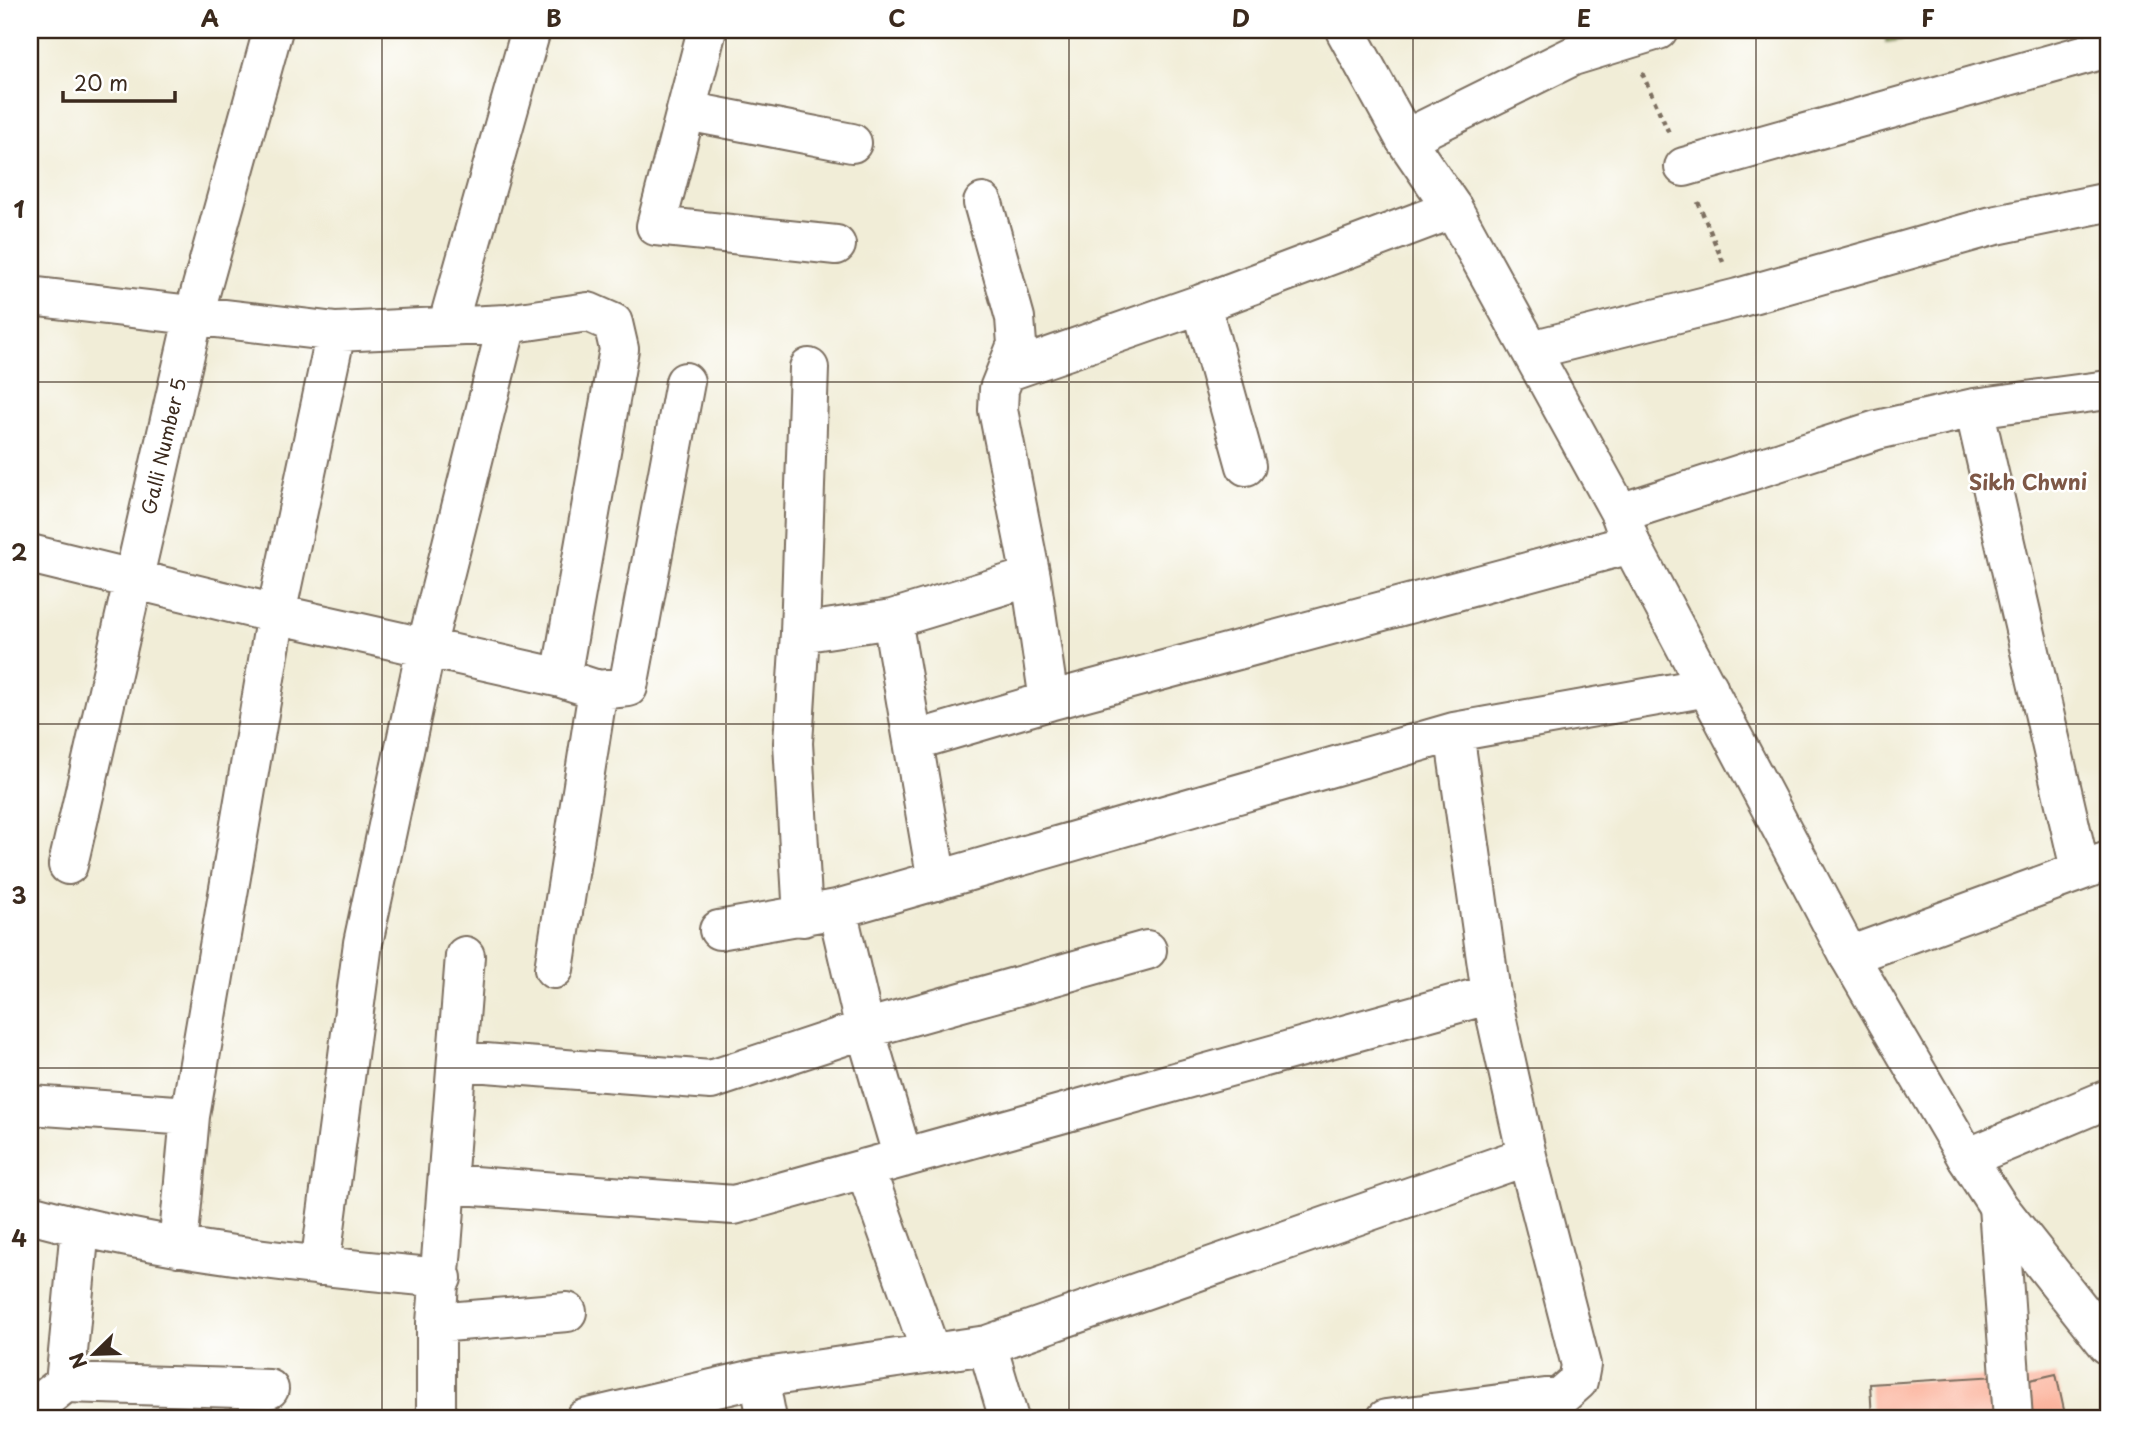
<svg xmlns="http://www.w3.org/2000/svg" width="2138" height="1449" font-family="'Playpen Sans',sans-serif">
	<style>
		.green { fill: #9fc16a; stroke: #6d7644; stroke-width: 2 }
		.building { fill: #fbad94 }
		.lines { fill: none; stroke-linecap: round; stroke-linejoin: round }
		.street-casing { stroke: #7b6e5f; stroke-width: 42 }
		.secondary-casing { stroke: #7b6e5f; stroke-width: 42 }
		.path { stroke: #7b6e5f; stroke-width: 4.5; stroke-dasharray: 5 5; stroke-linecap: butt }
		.street { stroke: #fff; stroke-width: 38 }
		.secondary { stroke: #fff; stroke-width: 38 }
		.grid { fill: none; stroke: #3b2a1e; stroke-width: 2; stroke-opacity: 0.55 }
		.labels { text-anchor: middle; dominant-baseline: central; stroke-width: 5; stroke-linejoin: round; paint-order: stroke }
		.street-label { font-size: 19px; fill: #3b2a1e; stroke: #fff }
		.neighbourhood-label { font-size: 21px; font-weight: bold; fill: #7e5847; stroke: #fff }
		.neatline { fill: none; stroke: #3b2a1e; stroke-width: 2.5 }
		.grid-label { font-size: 23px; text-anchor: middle; font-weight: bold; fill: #3b2a1e }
	</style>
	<rect width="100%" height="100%" fill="#fff"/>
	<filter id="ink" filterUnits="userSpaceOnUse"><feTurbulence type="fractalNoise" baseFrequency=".0143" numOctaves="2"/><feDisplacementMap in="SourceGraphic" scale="14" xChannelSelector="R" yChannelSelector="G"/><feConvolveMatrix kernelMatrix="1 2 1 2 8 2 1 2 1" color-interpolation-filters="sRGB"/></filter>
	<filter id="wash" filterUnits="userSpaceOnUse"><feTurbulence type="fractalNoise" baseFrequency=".00686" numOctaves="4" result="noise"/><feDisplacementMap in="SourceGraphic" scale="28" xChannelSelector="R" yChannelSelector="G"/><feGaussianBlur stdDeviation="1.57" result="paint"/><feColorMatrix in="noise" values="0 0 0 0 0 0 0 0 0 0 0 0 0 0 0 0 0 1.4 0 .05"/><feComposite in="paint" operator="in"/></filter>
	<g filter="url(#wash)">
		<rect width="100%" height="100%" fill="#f1edd7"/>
		<path class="green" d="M1886 30H1959L1886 42Z"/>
		<g id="blocks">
			<path class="building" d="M2056 1374 2066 1419H2026L2017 1383Z
				M1997 1376 2000 1419H1872L1870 1384Z"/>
		</g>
	</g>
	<g filter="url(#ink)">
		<use href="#blocks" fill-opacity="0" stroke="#7b6e5f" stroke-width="2"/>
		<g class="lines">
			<g class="street-casing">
				<path id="street" d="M707 30 656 226 836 245
					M687 111 852 143
					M1405 139 1573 56 1658 30
					M1684 167 2108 48
					M983 203 1015 318 1017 344 999 389 998 410 1031 577 1049 701 1631 544
					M30 296 336 332 507 324 588 312 613 323 619 349 561 678
					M1201 304 1246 466
					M447 327 531 30
					M1531 350 1738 298 1992 226 2108 202
					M1006 372 1201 304 1453 209
					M1974 408 2080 869
					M1620 513 1877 430 1974 408 2108 390
					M30 554 276 614 561 678 598 690 628 687 685 382
					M892 619 937 881
					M800 633 809 368
					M913 741 1049 701
					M68 865 194 315 273 30
					M837 909 865 1029 903 1158
					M803 917 793 743 800 633 892 619 1031 577
					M719 930 837 909 1454 732 1708 687
					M1849 956 2108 861
					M554 969 598 690
					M459 1061 711 1080 865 1029 1147 950
					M30 1105 190 1116
					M1967 1158 2108 1099
					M865 1168 931 1353
					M447 1184 734 1205 1491 994
					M1998 1206 2013 1419
					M30 1214C164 1251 303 1265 442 1278
					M178 1247 190 1116 276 614 336 332
					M320 1266 363 943 426 648 507 324
					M436 1323 567 1312
					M987 1345 1009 1419
					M759 1378 767 1419
					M65 1383 80 1228
					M30 1411 65 1383 269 1389
					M436 1419V1323L465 956
					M585 1419 759 1378 987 1345 1527 1156
					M1386 1419 1561 1396 1578 1381 1581 1365 1527 1156 1491 994 1454 732"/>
			</g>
			<g class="secondary-casing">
				<path id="secondary" d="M1345 30 1405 139 1453 209 1620 513 1631 544 1849 956 1967 1158 1998 1206 2108 1345"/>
			</g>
			<path class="path" d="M1642 73 1669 133
				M1698 202 1723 262"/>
			<use href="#street" class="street"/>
			<use href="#secondary" class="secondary"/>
		</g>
	</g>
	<path class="grid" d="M382 30V1419M726 30V1419M1069 30V1419M1413 30V1419M1756 30V1419M30 382H2108M30 724H2108M30 1068H2108"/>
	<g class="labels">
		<g class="street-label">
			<text transform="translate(163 446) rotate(-77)">Galli Number 5</text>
		</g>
		<g class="neighbourhood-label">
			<text x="2028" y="481">Sikh Chwni</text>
		</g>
	</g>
	<rect width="2138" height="1449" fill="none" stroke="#fff" stroke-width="77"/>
	<g transform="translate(94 1354) rotate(247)" stroke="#ffffff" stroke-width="5" paint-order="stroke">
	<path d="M0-5L12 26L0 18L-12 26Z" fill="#3b2a1e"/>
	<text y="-10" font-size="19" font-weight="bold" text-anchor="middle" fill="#3b2a1e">N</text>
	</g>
	<path d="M63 91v10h112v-10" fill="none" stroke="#3b2a1e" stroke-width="3.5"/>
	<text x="74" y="91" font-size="21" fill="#3b2a1e" stroke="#ffffff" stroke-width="5" paint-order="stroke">20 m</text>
	<rect x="38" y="38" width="2062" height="1372" class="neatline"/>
	<g class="grid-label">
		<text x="210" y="27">A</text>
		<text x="554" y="27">B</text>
		<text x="897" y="27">C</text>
		<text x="1241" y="27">D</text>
		<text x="1584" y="27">E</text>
		<text x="1928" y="27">F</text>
		<text x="19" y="218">1</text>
		<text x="19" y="561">2</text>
		<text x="19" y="904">3</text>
		<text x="19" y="1247">4</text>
	</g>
</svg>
